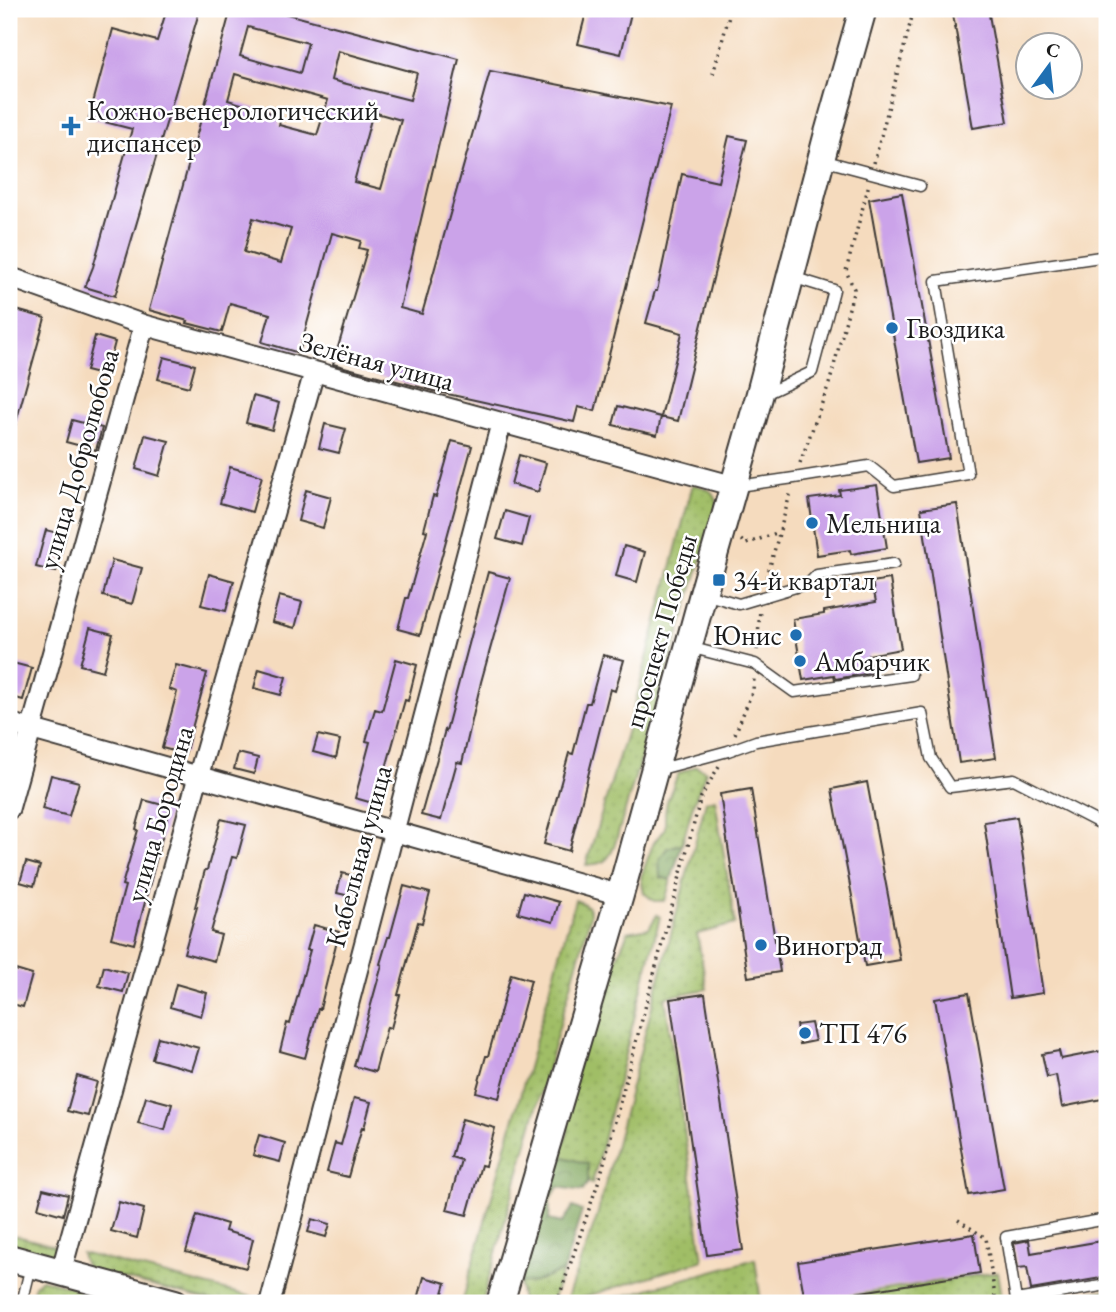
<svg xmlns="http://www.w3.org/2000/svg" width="1116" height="1312" font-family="'EB Garamond',serif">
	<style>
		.grass { fill: url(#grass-dots); stroke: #5e6d41; stroke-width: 2 }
		.forest { fill: url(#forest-crowns); stroke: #4e603c; stroke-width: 2 }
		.building { fill: #cba3e9; fill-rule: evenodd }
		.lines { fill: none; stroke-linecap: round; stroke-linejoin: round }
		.lane-casing { stroke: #3d3934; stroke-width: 13 }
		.street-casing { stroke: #3d3934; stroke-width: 23 }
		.secondary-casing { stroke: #3d3934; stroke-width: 30 }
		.path { stroke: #3d3934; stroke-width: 3.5; stroke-dasharray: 2 5; stroke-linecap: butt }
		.lane { stroke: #fff; stroke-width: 10 }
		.street { stroke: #fff; stroke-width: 19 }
		.secondary { stroke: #fff; stroke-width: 26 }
		.poi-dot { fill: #1f6fb2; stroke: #fff; stroke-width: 2.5 }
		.labels { text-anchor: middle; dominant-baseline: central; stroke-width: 5; stroke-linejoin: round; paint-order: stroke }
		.poi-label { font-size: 28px; fill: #1c1c1c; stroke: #fff; text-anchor: start }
		.street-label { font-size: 28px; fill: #1c1c1c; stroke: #fff }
	</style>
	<defs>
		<pattern id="grass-dots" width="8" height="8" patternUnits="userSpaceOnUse" patternTransform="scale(1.75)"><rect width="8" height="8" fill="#a0be66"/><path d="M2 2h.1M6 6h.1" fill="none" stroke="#89a358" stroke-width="1.8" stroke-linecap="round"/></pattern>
		<pattern id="forest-crowns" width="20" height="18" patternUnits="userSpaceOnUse" patternTransform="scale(1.75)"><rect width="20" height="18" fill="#80a55b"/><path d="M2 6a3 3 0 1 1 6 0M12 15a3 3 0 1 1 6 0" fill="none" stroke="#68864a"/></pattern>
	</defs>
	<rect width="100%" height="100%" fill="#fff"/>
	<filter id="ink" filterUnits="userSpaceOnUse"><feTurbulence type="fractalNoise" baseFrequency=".0143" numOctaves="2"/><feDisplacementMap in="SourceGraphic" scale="14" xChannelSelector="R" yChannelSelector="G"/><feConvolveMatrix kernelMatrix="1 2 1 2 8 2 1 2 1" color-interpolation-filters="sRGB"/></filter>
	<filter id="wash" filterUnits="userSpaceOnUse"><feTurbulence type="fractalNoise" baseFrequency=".00686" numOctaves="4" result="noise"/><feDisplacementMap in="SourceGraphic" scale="28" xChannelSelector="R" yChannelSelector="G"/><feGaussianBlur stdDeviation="1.57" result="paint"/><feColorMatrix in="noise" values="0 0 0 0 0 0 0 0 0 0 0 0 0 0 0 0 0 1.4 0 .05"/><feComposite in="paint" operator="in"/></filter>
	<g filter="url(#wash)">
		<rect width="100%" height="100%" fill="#f5dbbe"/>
		<path class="grass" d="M693 484C706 488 715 490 718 505L614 847C607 863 602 864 586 865L636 700Z
			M696 766 706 771 693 805 682 844 667 848 660 877 671 880 665 901H654L644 893 641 877 653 844 665 828V813L667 801 678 774Z
			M715 799 735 924 697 934 707 989 665 997 703 1260 565 1303 596 1220 706 801Z
			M575 900C584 903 591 906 590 917L482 1303H462Z
			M657 915 660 917 592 1184 588 1182 587 1164 557 1155C566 1139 573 1132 563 1115L605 972 615 962 628 932 649 928Z
			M9 1234 63 1248 59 1254 41 1257 9 1249Z
			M81 1253 260 1299 257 1303H219L93 1271C84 1267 83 1262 81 1253Z
			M755 1259 761 1303H598Z
			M563 1271 551 1303H522L519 1283 535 1282Z
			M998 1272 1003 1303H805Z
			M41 1279 134 1303H30L35 1285Z"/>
		<path class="forest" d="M682 844 671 880 660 877 659 860 667 848Z
			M551 1153 588 1164V1182L583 1191 558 1187 550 1200 549 1220 562 1223 573 1207 582 1211 563 1271 535 1282 519 1283Z
			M1107 1290V1303H1021Z"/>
		<g id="blocks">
			<path class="building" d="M167 9H200L115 296 85 287 93 267 132 129 89 118 113 29 157 41Z
				M231 9H268L459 59 400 308 422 314 490 71 671 107 595 411 578 407 574 422 434 391 333 364 367 250 359 248 361 241 332 233 299 353 262 342 270 314 230 303 222 332 187 323 188 321 149 310ZM248 27 308 43 300 73 240 56ZM338 51 417 73 410 100 331 80ZM235 74 328 100 317 135 279 125 281 116 228 100ZM373 112 401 120 381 189 354 182ZM253 218 291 229 281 263 244 252Z
				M587 9H632L621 54 578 44Z
				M952 9H988L1008 122 973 128Z
				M729 136 747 140 678 421 661 417 682 333 646 323 655 291H657L682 174 718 182Z
				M902 193 949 458 916 463 869 199Z
				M9 308 45 318 13 433 9 432Z
				M95 336 115 342 106 376 86 371Z
				M164 357 195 365 189 387 158 379Z
				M253 396 279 403 272 430 246 423Z
				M618 406 661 417 657 435 613 425Z
				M72 420 102 428 96 450 66 442Z
				M325 424 346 429 339 453 319 448Z
				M145 435 169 441 159 476 136 469Z
				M452 441 472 446 420 635 398 629 406 598H408L427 531 424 530 433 496 436 497Z
				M519 455 546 463 538 492 511 484Z
				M230 467 262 476 252 512 220 503Z
				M877 485 887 548 851 554 850 550 817 555 809 499 840 495 839 490Z
				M306 490 331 497 323 528 298 521Z
				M957 504 996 758 959 763 921 509Z
				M505 511 529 518 522 546 497 539Z
				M46 530 66 535 56 572 36 567Z
				M624 546 645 552 637 582 616 576Z
				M112 560 142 568 132 604 103 596Z
				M488 572 510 578 481 682 462 763 457 762 441 820 421 815 445 730 446 731Z
				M209 574 234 581 226 611 201 605Z
				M890 579 901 649 868 655 871 673 835 679 834 675 803 680 793 619 824 614V611L876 602 872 582Z
				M279 596 302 602 295 628 272 622Z
				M90 628 113 634 103 671 80 665Z
				M603 655 624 660 615 691 610 689 569 851 544 844 569 753 573 754 586 703H590Z
				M396 659 417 665 408 701 405 700 376 804 355 798 370 742 366 741 375 709 382 711Z
				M9 662 32 668 23 700 9 696Z
				M176 665 207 673 185 754 162 748 177 692 169 689Z
				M259 669 286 677 281 695 254 688Z
				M318 735 340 740 336 758 313 752Z
				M238 753 258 758 254 774 234 769Z
				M51 775 79 782 69 816 42 809Z
				M867 782 900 960 865 966 832 789Z
				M751 789 780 972 748 977 720 794Z
				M144 800 170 807 134 944 111 938 125 886 122 885 138 830 136 829Z
				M1017 817 1043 993 1010 998 984 822Z
				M221 819 246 825 237 858 232 857 211 932 221 935 214 961 184 953 197 907H195L205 870H207Z
				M26 862 40 866 34 886 20 882Z
				M342 873 359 877 354 897 337 893Z
				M404 886 430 893 422 923 418 922 398 995H400L391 1028 387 1027 375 1072 354 1066 382 965 380 964 388 937H390Z
				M524 892 559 902 553 922 518 913Z
				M314 925 339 932 320 1009H318L305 1058 280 1051 287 1023 290 1024 310 950H307Z
				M104 966 128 973 123 992 99 986Z
				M9 968 32 975 23 1007 9 1003Z
				M511 974 531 980 499 1098 476 1092 486 1056H488Z
				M176 984 207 993 201 1016 170 1007Z
				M969 993 1004 1189 969 1195 935 999Z
				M705 994 743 1250 707 1255 670 999Z
				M811 1023 815 1041 800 1044 796 1025Z
				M158 1037 199 1048 192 1070 152 1059Z
				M1107 1050V1098L1062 1107 1056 1075 1047 1077 1042 1054 1059 1051 1061 1059Z
				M77 1076 97 1082 88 1116 67 1111Z
				M146 1097 172 1104 165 1130 138 1123Z
				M354 1098 371 1102 364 1128 362 1127 348 1177 327 1172 335 1143 341 1145Z
				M462 1119 495 1128 485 1166 481 1165 467 1215 447 1210 461 1160 451 1157Z
				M259 1135 285 1143 280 1162 253 1155Z
				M43 1189 68 1195 63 1215 38 1208Z
				M119 1202 144 1209 137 1238 111 1231Z
				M197 1215 227 1224 225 1231 253 1239 246 1268 186 1252Z
				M312 1219 330 1224 326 1237 308 1232Z
				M974 1234 980 1273 805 1301 798 1262Z
				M1029 1240 1031 1253 1107 1240V1277L1031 1290 1027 1267 1018 1268 1014 1243Z
				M424 1277 446 1283 440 1303H417Z"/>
		</g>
	</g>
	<g filter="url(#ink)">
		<use href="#blocks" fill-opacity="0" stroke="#3d3934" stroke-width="2"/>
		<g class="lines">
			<g class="lane-casing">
				<path id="lane" d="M822 160 920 186
					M763 395 812 372 834 290 792 277
					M738 486 794 478 869 466 894 486 968 474 936 281 1107 256
					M704 594 739 604 809 583 817 575 894 564
					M689 647 755 664 794 692 911 675
					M657 770 728 751 756 741 922 713 931 758 950 787 1014 779 1107 827
					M1107 1219 1006 1237 1016 1300 1107 1285
					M22 1303 31 1266"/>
			</g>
			<g class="street-casing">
				<path id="street" d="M9 277 144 325 173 333 734 486
					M9 723 620 895
					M9 809 144 325
					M61 1272 198 777 314 373
					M270 1303 501 424"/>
			</g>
			<g class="secondary-casing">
				<path id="secondary" d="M9 1258 175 1303
					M500 1303 620 895 703 594 759 397 828 133 863 9"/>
			</g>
			<path class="path" d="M713 74 731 9
				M874 163 914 9
				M800 463 830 381 854 289 846 271 869 184
				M741 540 746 544 779 532
				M765 584 791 491
				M757 650 760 609
				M735 734 753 690 754 679
				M958 1220 986 1238 996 1303
				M557 1303 601 1174 701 797 719 766"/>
			<use href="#lane" class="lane"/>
			<use href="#street" class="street"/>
			<use href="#secondary" class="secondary"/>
		</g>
	</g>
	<g class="poi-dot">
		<path d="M67.5 115.5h7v7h7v7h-7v7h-7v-7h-7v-7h7z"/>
		<circle cx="892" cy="328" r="7"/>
		<circle cx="812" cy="523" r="7"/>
		<rect x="712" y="573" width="14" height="14" rx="3.5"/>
		<circle cx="796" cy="635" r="7"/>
		<circle cx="800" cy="661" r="7"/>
		<circle cx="761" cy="945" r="7"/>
		<circle cx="805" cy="1033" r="7"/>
	</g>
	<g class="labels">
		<g class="poi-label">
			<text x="87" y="110">Кожно-венерологический<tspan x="87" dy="32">диспансер</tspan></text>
			<text x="906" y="328">Гвоздика</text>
			<text x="826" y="523">Мельница</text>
			<text x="733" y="580">34-й квартал</text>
			<text x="782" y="635" text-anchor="end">Юнис</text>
			<text x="814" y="661">Амбарчик</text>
			<text x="775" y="945">Виноград</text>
			<text x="819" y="1033">ТП 476</text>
		</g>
		<g class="street-label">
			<text transform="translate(377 361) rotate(15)">Зелёная улица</text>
			<text transform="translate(78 459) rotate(-74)">улица Добролюбова</text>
			<text transform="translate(660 631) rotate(-74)">проспект Победы</text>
			<text transform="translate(159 814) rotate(-74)">улица Бородина</text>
			<text transform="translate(358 856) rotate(-75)">Кабельная улица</text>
		</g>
	</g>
	<rect width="1116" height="1312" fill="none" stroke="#fff" stroke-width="35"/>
	<g transform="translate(1049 66) rotate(15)"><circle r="33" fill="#ffffff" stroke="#a4a4a4" stroke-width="2"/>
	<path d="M0-5L12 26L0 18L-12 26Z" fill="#1f6fb2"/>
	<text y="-10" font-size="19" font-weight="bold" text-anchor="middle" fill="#1c1c1c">С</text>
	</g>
</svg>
